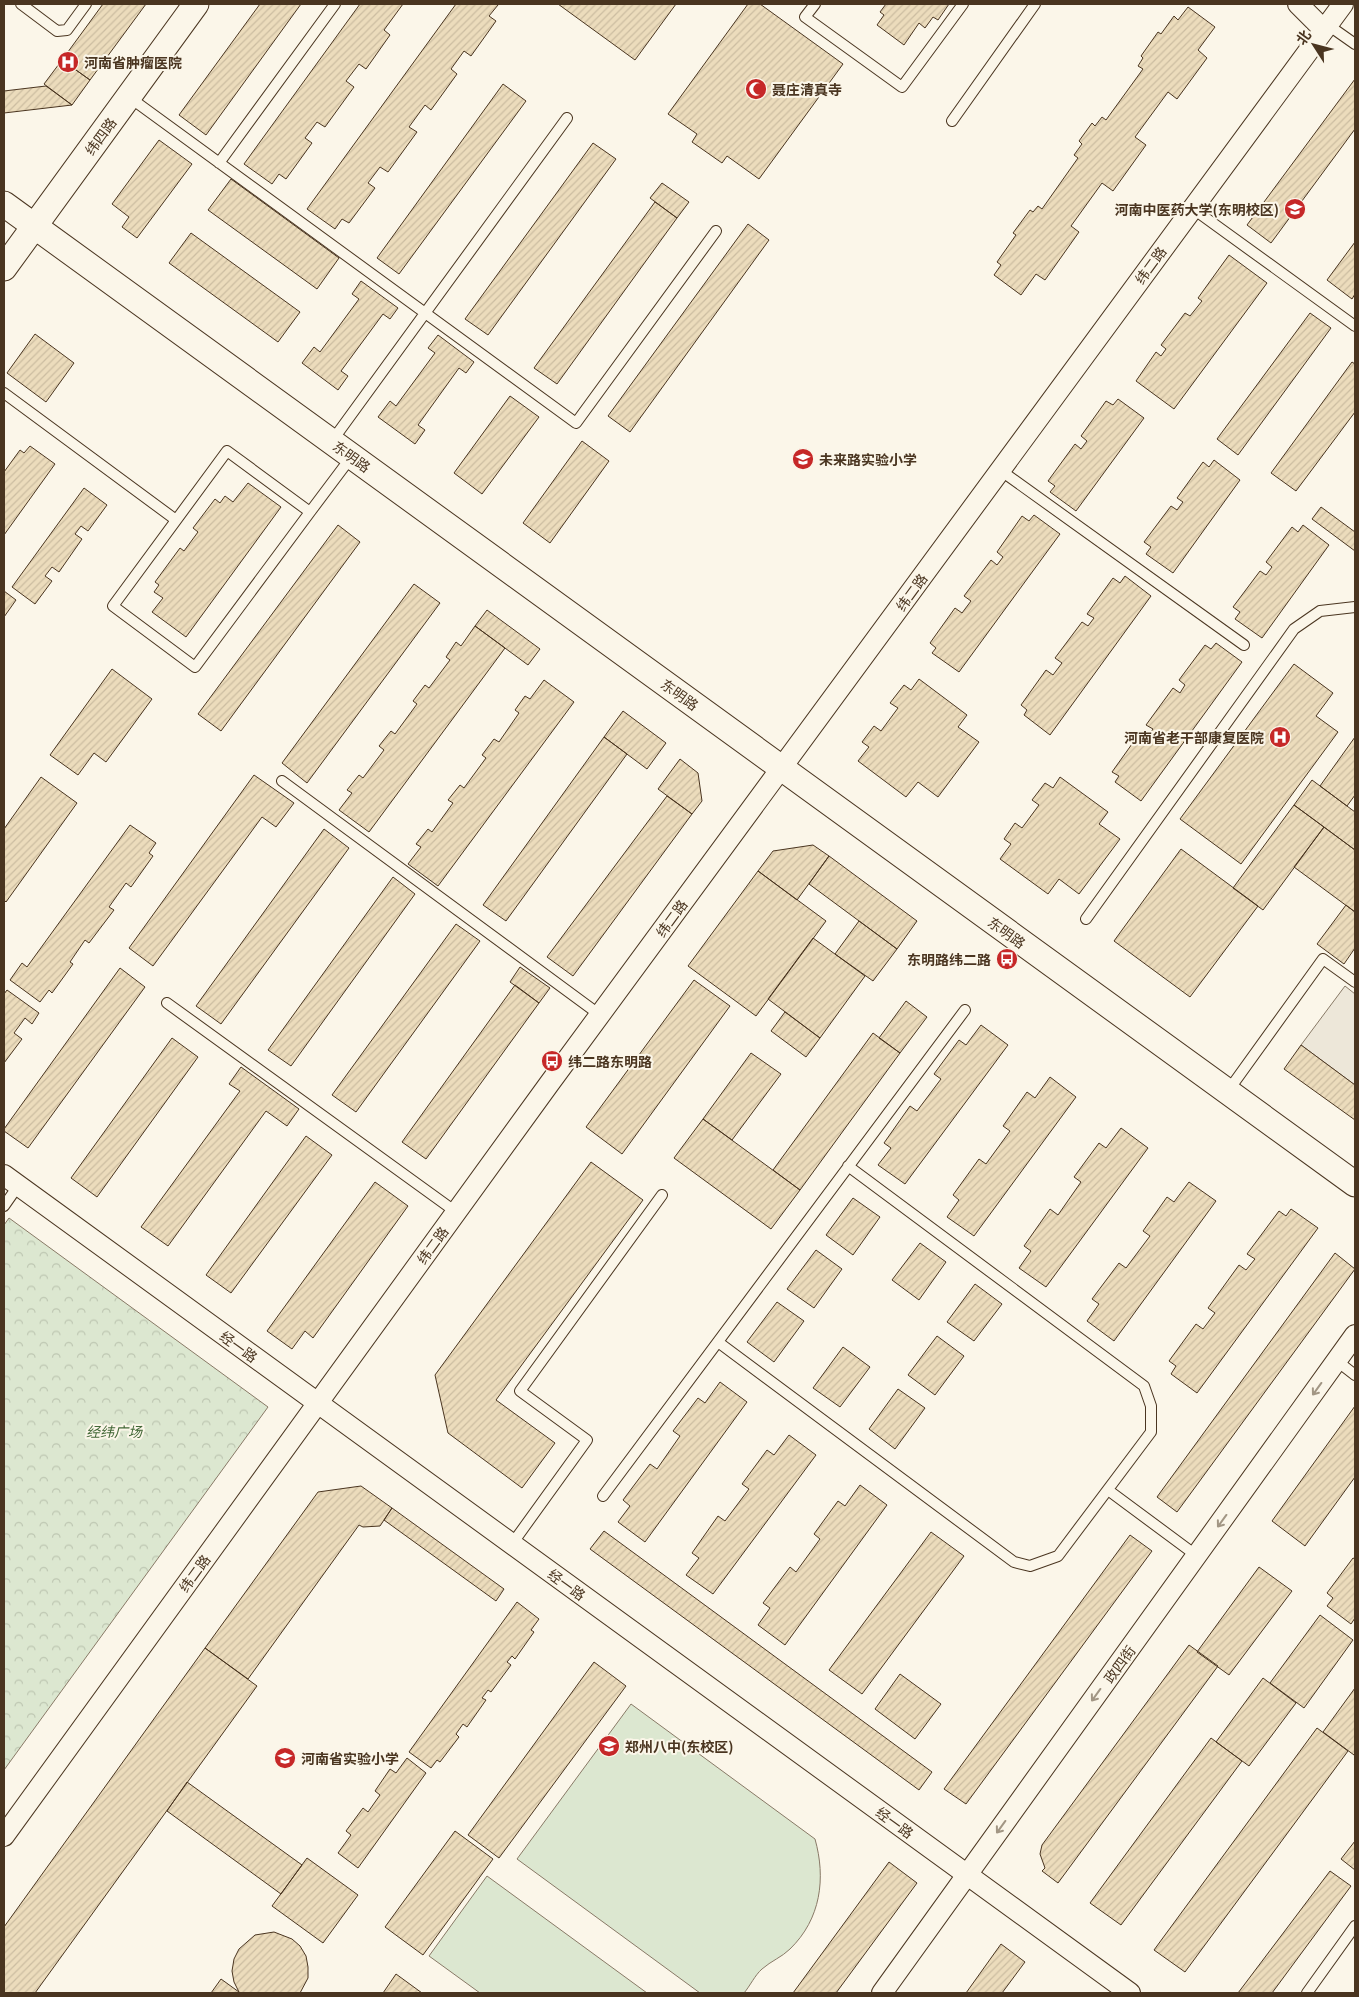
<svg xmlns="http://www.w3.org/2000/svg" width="1359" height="1997" font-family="Georgia,'Noto Sans SC',serif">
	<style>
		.forest { fill: url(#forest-crowns); stroke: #887966 }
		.pitch { fill: #dce7d0; stroke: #887966 }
		.parking { fill: #ede7d9; stroke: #887966 }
		.building { fill: url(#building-hatch); stroke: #4a3520 }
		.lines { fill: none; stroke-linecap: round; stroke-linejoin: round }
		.service-casing { stroke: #4a3520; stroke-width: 12 }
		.minor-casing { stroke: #4a3520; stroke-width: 22 }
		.tertiary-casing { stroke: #4a3520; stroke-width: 27 }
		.service { stroke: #fbf6e9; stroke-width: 10 }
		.minor { stroke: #fbf6e9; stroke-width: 20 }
		.tertiary { stroke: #fbf6e9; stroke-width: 25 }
		.oneway { stroke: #a29684 }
		.labels { text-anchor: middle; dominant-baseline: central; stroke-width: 4; stroke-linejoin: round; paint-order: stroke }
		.poi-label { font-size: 14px; font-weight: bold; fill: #4a3520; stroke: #fbf6e9; text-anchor: start }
		.street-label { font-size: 14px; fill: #4a3520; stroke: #fbf6e9 }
		.park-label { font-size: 14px; font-style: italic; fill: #436837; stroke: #fbf6e9 }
	</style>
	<defs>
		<pattern id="forest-crowns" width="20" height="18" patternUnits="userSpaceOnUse" patternTransform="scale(1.25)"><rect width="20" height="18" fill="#dce7d0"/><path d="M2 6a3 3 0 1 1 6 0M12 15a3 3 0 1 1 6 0" fill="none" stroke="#bec7b2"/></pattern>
		<pattern id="building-hatch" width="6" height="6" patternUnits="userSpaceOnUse" patternTransform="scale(1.25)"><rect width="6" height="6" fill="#ecdcbc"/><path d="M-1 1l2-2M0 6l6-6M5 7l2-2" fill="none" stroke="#ccbda1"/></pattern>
	</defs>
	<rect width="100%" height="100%" fill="#fbf6e9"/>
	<path class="forest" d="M9 1218 268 1407 4 1770V1225Z"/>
	<path class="pitch" d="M631 1704 815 1839C826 1878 821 1919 790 1949 782 1957 771 1961 762 1969 755 1975 750 1986 744 1993H700L517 1859Z
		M487 1876 647 1993H480L429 1956Z"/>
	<path class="parking" d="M1345 986 1355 994V1085L1301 1045Z"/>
	<path class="building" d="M103 4H146L90 80 62 60Z
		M260 4H301L206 135 179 115Z
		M360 4H403L384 30 390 35 366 69 359 64 346 81 354 87 325 127 317 122 305 138 312 143 286 179 279 174 272 184 244 164Z
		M456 4H496L498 5 489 16 496 21 471 56 464 51 451 69 457 74 431 110 425 105 409 127 417 132 388 172 380 167 368 183 375 188 349 223 342 219 335 229 307 209Z
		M558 4H676L635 60Z
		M748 4H760L843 64 759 179 727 156 722 163 692 142 697 134 668 114Z
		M886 4H949L938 20 933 17 925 28 919 23 904 45 877 25 884 15 880 12Z
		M1188 7 1215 27 1198 50 1207 58 1177 99 1168 92 1135 137 1146 145 1113 191 1102 183 1071 226 1079 232 1045 280 1036 274 1021 295 994 275 1001 265 997 262 1016 235 1013 233 1030 210 1033 212 1038 206 1042 209 1078 158 1074 155 1082 144 1079 141 1092 123 1095 126 1102 117 1106 120 1143 69 1138 66 1143 58 1141 56 1158 32 1161 34 1174 16 1178 20Z
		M62 60 90 80 72 105 44 84Z
		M1355 79V129L1271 243 1247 225Z
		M503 84 526 101 399 274 377 258Z
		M46 86 72 105 4 113V91Z
		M159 140 192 164 137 238 122 227 129 217 112 204Z
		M593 143 616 159 488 335 465 319Z
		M231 179 339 258 317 289 208 210Z
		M662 183 689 202 677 218 650 198Z
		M655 202 677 218 557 384 534 368Z
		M748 224 769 240 630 432 608 416Z
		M191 233 300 312 278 342 169 263Z
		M1355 242V294L1352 299 1327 280Z
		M1229 255 1267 283 1174 409 1136 381 1156 352 1161 356 1166 349 1161 345 1185 313 1190 316 1202 301 1198 298Z
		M361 281 398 308 390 319 383 314 341 371 348 376 338 390 302 363 314 347 320 352 359 299 352 294Z
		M1310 313 1331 328 1238 455 1217 439Z
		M35 334 74 363 46 402 7 373Z
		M438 335 474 362 466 373 459 368 418 425 425 430 415 444 378 417 390 401 396 406 435 353 428 348Z
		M1352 362 1355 364V412L1296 491 1271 473Z
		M510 396 539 417 482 494 454 473Z
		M1118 399 1144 418 1076 511 1050 492 1055 486 1048 481 1075 444 1081 449 1087 441 1081 436 1106 401 1113 405Z
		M582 441 609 461 550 543 523 523Z
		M30 446 55 464 4 535V472L20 450 24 453Z
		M1214 460 1240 480 1173 573 1146 554 1151 547 1144 542 1171 506 1177 510 1183 502 1177 498 1203 462 1209 467Z
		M248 483 281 507 186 637 152 612 163 598 154 592 159 585 155 582 180 548 184 551 198 532 193 528 215 499 220 503 225 496 233 502Z
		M84 488 107 505 88 531 81 526 75 534 82 539 59 572 52 567 45 576 52 581 35 604 12 587Z
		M1321 507 1355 532V551L1312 519Z
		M1034 515 1060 534 959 672 932 653 936 648 930 643 955 608 962 613 971 601 964 596 991 560 997 565 1003 557 997 552 1022 516 1029 521Z
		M338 525 360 542 221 731 198 714Z
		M1303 525 1329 545 1262 638 1235 619 1240 612 1233 607 1260 571 1266 575 1272 567 1266 562 1292 527 1298 532Z
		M1125 576 1151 596 1050 735 1024 715 1027 710 1021 705 1046 670 1053 675 1062 663 1055 658 1082 622 1088 626 1094 618 1087 614 1113 578 1120 583Z
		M414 584 440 603 307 783 282 763Z
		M4 591 16 600 4 617Z
		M487 610 540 649 528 665 475 626Z
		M475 626 505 648 369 832 339 810 352 793 347 790 359 775 363 778 384 750 379 746 391 731 395 734 417 704 413 701 425 685 429 688 450 660 446 657 456 642 461 646Z
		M1216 643 1242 662 1141 801 1115 782 1119 776 1112 772 1137 737 1144 741 1153 729 1146 725 1173 688 1180 693 1185 685 1179 680 1205 645 1211 649Z
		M1294 664 1333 693 1316 716 1338 732 1241 864 1180 819Z
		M112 669 152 699 106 762 94 753 78 775 50 755Z
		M919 679 967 715 958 727 979 742 938 797 918 782 906 797 858 761 869 747 862 742 874 726 881 731 898 708 890 703 904 685 911 690Z
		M544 680 574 702 438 886 408 864 421 847 416 844 428 829 432 832 453 803 448 800 460 785 464 788 486 758 482 755 494 739 499 742 519 713 515 710 525 696 530 699Z
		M623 711 666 743 647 769 604 737Z
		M604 737 627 754 506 921 483 905Z
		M1355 737V795L1347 806 1320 786Z
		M680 759 698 773 702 801 692 814 658 789Z
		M254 775 294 803 276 827 262 817 153 966 129 948Z
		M41 777 77 803 6 902 4 900V829Z
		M1060 777 1108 812 1099 824 1120 839 1079 894 1059 879 1048 894 1000 859 1011 844 1004 839 1015 823 1022 828 1039 805 1032 800 1045 783 1053 788Z
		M1312 780 1355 812V850L1294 805Z
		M667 796 692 814 573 976 547 957Z
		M1294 805 1324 827 1263 910 1233 888Z
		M130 825 156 843 149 853 153 856 131 887 126 883 109 907 114 910 89 943 85 940 70 962 73 964 52 993 49 990 40 1002 10 980 22 963 27 967Z
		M1324 827 1355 850V912L1294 867Z
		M324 829 349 848 221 1024 196 1006Z
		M813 845 829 856 797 900 758 871 773 851Z
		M1181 849 1258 906 1190 997 1114 941Z
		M829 856 917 921 897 949 809 884Z
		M758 871 826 921 756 1016 688 966Z
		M393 877 415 894 291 1066 268 1050Z
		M1346 905 1355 912V948L1344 964 1317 944Z
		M859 921 897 949 873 981 835 954Z
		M456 924 480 941 356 1112 332 1095Z
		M813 938 865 976 820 1038 768 999Z
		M520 967 550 988 539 1003 510 982Z
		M120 968 145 987 28 1148 4 1131V1129Z
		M694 980 730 1006 622 1154 586 1127Z
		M515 985 539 1003 426 1159 402 1142Z
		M7 990 39 1013 32 1024 25 1018 14 1033 22 1039 4 1063V994Z
		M906 1001 927 1017 900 1053 879 1038Z
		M785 1012 820 1038 806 1057 771 1031Z
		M981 1025 1008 1045 905 1184 878 1165 891 1148 884 1143 910 1106 917 1111 941 1079 934 1074 959 1040 966 1045Z
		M873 1033 900 1053 800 1190 773 1170Z
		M172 1038 198 1057 97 1197 71 1178Z
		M1301 1045 1355 1085V1120L1284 1069Z
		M751 1053 781 1074 732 1140 703 1119Z
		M241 1067 299 1109 287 1126 266 1111 168 1246 141 1227 240 1091 229 1084Z
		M1050 1077 1076 1097 974 1236 947 1217 959 1200 953 1195 979 1159 986 1164 1010 1131 1003 1126 1027 1092 1035 1098Z
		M703 1119 800 1190 771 1229 674 1158Z
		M1121 1128 1148 1148 1046 1287 1019 1268 1031 1251 1024 1246 1050 1209 1058 1215 1081 1182 1074 1177 1099 1143 1106 1148Z
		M306 1136 332 1155 231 1293 206 1275Z
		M591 1162 643 1200 496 1400 555 1443 522 1488 448 1433 435 1375Z
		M375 1182 408 1206 313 1338 305 1331 292 1349 267 1331Z
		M1189 1182 1216 1201 1114 1341 1087 1321 1099 1304 1092 1299 1119 1263 1126 1268 1150 1236 1143 1231 1167 1197 1174 1202Z
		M853 1198 880 1217 853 1255 826 1235Z
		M1291 1209 1318 1228 1197 1393 1171 1374 1176 1366 1169 1361 1196 1324 1203 1329 1215 1313 1208 1308 1239 1265 1246 1270 1255 1259 1247 1254 1279 1211 1286 1216Z
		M920 1243 946 1262 919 1300 892 1280Z
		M816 1250 842 1269 814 1308 787 1289Z
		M1335 1253 1355 1269 1177 1512 1157 1497Z
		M975 1284 1002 1304 974 1341 947 1322Z
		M777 1302 804 1321 774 1362 747 1342Z
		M937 1336 964 1356 935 1395 908 1375Z
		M843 1347 870 1367 840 1407 813 1388Z
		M720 1382 747 1402 645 1542 618 1522 630 1506 623 1500 650 1464 657 1469 680 1436 673 1431 698 1398 705 1403Z
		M898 1389 925 1408 895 1449 869 1429Z
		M1355 1406V1477L1305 1546 1272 1521Z
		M789 1435 816 1455 713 1594 686 1575 699 1558 692 1553 718 1516 725 1521 749 1489 742 1484 767 1450 774 1455Z
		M860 1485 887 1505 785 1645 758 1625 770 1608 763 1603 790 1567 796 1572 820 1539 814 1534 838 1501 845 1506Z
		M361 1486 392 1508 380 1526 363 1527 359 1525 248 1679 205 1648 318 1492Z
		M392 1508 504 1589 496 1601 384 1520Z
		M604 1531 932 1772 919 1790 590 1549Z
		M931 1532 964 1556 862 1694 829 1670Z
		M1130 1535 1152 1551 966 1804 944 1789Z
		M1353 1558 1355 1559V1618L1351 1624 1327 1606 1333 1598 1327 1593Z
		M1259 1567 1292 1591 1229 1675 1197 1652Z
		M517 1602 539 1619 531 1630 534 1632 515 1659 512 1656 507 1662 511 1665 491 1692 488 1690 482 1698 486 1700 467 1727 463 1724 456 1734 459 1737 440 1762 437 1760 431 1768 409 1752Z
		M1320 1615 1353 1640 1304 1708 1270 1683Z
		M1189 1645 1218 1666 1058 1883 1042 1871 1045 1868 1040 1854 1042 1845Z
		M205 1648 257 1686 35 1993H4V1927Z
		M594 1662 626 1686 499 1858 468 1835Z
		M900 1674 941 1704 915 1739 875 1709Z
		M1263 1678 1296 1703 1249 1766 1216 1742Z
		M1355 1688V1753L1354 1755 1323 1732Z
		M1317 1728 1348 1751 1185 1972 1154 1950Z
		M1211 1738 1242 1761 1121 1925 1090 1903Z
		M407 1758 426 1773 358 1868 338 1853 351 1835 346 1831 363 1808 368 1812 380 1795 375 1791 390 1769 396 1773Z
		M187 1782 302 1865 281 1894 167 1811Z
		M455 1831 493 1859 423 1955 385 1927Z
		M1355 1841V1870L1341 1859Z
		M307 1858 358 1895 323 1943 272 1906Z
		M889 1862 917 1883 836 1993H793Z
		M1330 1871 1351 1886 1272 1993H1238Z
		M274 1932 292 1939 300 1946 306 1956 308 1967V1978L300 1993H211L221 1979 239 1992 234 1982 232 1971 234 1959 239 1949 255 1935Z
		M1001 1944 1025 1962 1002 1993H966Z
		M396 1974 422 1993H383Z"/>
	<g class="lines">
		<g class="service-casing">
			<path id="service" d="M21 4 57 31 67 30 86 4
				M815 4 805 17 902 87 963 4
				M1328 25 1355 44
				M129 97 576 423 716 231
				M952 121 1035 4
				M219 163 335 4
				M1192 208 1355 326
				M4 393 176 520
				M332 441 567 118
				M227 451 310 512 195 667 113 606Z
				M1000 470 1244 645
				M310 512 352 456
				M282 781 600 1015
				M1086 919 1294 629 1320 611 1355 607
				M167 1003 456 1212
				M1228 1091 1323 959 1355 982
				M4 1206 18 1186
				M718 1342 1014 1562 1030 1566 1058 1556 1151 1432V1406L1144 1386 848 1166
				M1337 1361 1355 1375
				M1108 1490 1197 1556
				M603 1496 965 1010
				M512 1544 587 1440 520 1391 662 1195
				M1307 1993 1355 1926"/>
		</g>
		<g class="minor-casing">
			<path id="minor" d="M1298 4 1324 30
				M4 1175 1130 1993
				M4 1836 549 1084 1343 4
				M882 1993 1355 1335"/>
		</g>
		<g class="tertiary-casing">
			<path id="tertiary" d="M4 204 1355 1184
				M4 268 196 4"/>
		</g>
		<use href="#service" class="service"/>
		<use href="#minor" class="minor"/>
		<use href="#tertiary" class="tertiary"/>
	</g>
	<defs><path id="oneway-shaft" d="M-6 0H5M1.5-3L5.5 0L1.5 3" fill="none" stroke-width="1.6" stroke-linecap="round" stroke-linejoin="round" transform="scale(1.25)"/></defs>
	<g class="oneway">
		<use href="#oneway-shaft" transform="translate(1317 1389) rotate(126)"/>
		<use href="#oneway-shaft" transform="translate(1222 1521) rotate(126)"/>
		<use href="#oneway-shaft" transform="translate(1096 1695) rotate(126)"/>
		<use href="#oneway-shaft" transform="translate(1001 1827) rotate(126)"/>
	</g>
	<defs>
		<g id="hospital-disc" transform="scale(1.125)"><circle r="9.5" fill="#c62828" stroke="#fbf6e9"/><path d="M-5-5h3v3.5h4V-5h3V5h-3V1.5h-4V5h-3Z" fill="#fff"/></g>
		<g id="mosque-disc" transform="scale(1.125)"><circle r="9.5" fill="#c62828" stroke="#fbf6e9"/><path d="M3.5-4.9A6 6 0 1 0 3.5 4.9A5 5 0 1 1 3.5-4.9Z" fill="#fff"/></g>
		<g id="university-disc" transform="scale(1.125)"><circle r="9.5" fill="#c62828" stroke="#fbf6e9"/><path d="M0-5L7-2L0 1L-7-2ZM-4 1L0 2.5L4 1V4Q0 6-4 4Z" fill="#fff"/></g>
		<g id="school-disc" transform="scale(1.125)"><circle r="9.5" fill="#c62828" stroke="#fbf6e9"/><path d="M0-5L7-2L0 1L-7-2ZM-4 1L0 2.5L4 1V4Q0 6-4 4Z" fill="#fff"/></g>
		<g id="bus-disc" transform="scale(1.125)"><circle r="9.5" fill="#c62828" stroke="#fbf6e9"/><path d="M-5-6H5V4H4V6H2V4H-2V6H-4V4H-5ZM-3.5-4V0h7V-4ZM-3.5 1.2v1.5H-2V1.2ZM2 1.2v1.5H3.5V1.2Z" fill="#fff"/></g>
	</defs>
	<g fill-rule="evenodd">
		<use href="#hospital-disc" x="68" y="62"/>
		<use href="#mosque-disc" x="756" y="89"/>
		<use href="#university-disc" x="1295" y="209"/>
		<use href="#school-disc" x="803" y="459"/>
		<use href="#hospital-disc" x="1280" y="737"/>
		<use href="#bus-disc" x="1007" y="959"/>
		<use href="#bus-disc" x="552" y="1061"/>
		<use href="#school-disc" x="609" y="1746"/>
		<use href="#school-disc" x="285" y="1758"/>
	</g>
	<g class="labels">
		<g class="poi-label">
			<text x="84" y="62">河南省肿瘤医院</text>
			<text x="772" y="89">聂庄清真寺</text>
			<text x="1279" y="209" text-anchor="end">河南中医药大学(东明校区)</text>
			<text x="819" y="459">未来路实验小学</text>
			<text x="1264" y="737" text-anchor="end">河南省老干部康复医院</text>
			<text x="991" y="959" text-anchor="end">东明路纬二路</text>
			<text x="568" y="1061">纬二路东明路</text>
			<text x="625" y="1746">郑州八中(东校区)</text>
			<text x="301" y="1758">河南省实验小学</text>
		</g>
		<g class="street-label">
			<text transform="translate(100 136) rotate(-54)">纬四路</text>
			<text transform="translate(1150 265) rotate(-54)">纬二路</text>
			<text transform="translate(352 456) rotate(36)">东明路</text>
			<text transform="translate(911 592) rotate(-54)">纬二路</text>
			<text transform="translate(680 694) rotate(36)">东明路</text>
			<text transform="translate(671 918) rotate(-54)">纬二路</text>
			<text transform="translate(1007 932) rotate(36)">东明路</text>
			<text transform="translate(432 1245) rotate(-54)">纬二路</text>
			<text transform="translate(239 1346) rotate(36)">经一路</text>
			<text transform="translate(194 1573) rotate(-54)">纬二路</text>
			<text transform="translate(567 1584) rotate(36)">经一路</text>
			<text transform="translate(1119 1664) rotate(-54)">政四街</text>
			<text transform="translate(895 1822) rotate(36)">经一路</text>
		</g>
		<g class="park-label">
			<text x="114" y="1431">经纬广场</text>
		</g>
	</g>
	<rect width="1359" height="1997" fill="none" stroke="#4a3520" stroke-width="10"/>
	<g transform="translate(1314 45) rotate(306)" stroke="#fbf6e9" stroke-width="4" paint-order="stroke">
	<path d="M0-4L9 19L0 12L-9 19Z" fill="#4a3520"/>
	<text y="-8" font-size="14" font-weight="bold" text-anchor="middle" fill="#4a3520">北</text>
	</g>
</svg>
